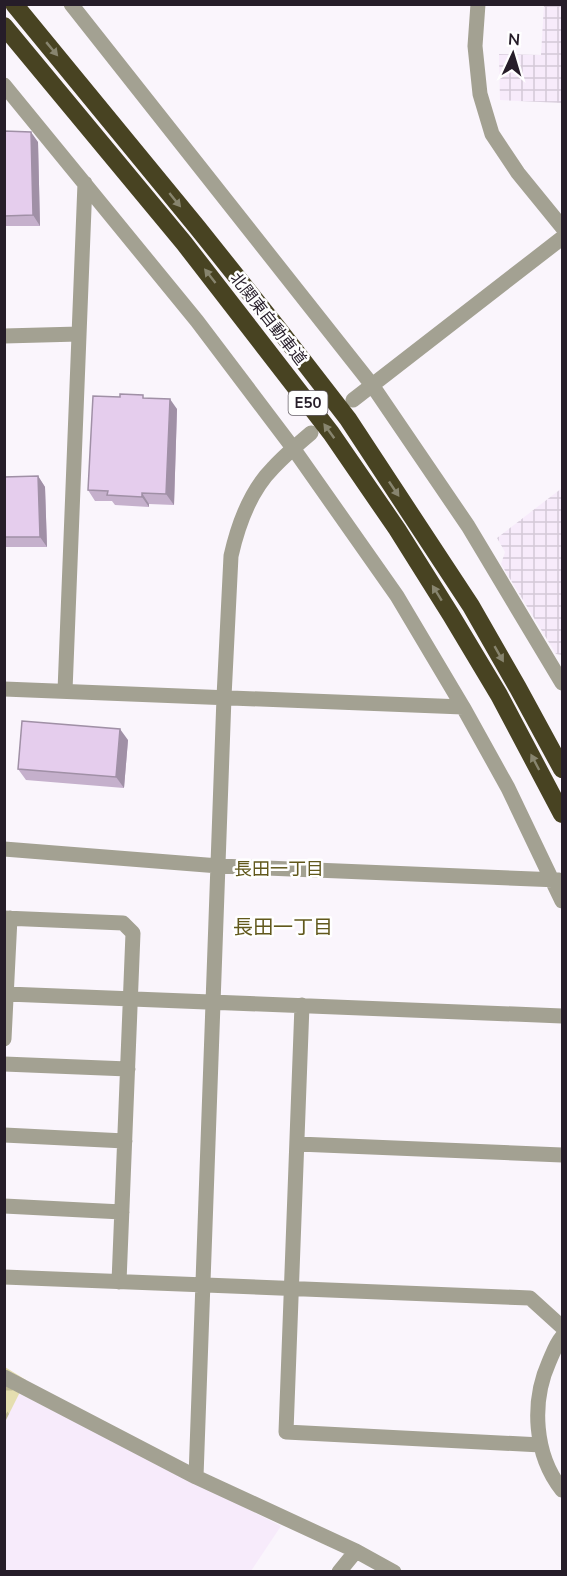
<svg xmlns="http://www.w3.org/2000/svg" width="567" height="1576" font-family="'Nunito Sans','Noto Sans JP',sans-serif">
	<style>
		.built { fill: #f7ebfb }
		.industrial { fill: url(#industrial-grid) }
		.forest { fill: url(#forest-firs) }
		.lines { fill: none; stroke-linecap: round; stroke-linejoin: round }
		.minor { stroke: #a3a192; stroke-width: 15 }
		.highway { stroke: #484322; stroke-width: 18 }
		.wall { fill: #c5b0cc }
		.shaded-wall { fill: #a090a6 }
		.building { fill: #e5cded; stroke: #a090a6; stroke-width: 1.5 }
		.oneway { fill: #88856f }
		.labels { text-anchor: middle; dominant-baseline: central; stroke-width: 5; stroke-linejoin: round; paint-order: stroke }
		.shield { fill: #fff; stroke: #676169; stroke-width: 1.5 }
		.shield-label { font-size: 15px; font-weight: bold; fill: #261d29 }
		.street-label { font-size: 16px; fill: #261d29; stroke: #fff }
		.neighbourhood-label { font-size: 18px; fill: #61581c; stroke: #fff }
		.quarter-label { font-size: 20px; fill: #61581c; stroke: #fff }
	</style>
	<defs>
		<pattern id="industrial-grid" width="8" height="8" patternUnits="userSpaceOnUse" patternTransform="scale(1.5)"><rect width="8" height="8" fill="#f7ebfb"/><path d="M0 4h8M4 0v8" fill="none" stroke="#d4c9d7"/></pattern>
		<pattern id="forest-firs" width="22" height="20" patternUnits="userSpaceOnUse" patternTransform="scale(1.5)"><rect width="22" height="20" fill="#e5deb0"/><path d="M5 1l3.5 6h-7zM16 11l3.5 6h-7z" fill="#c4be97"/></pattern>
	</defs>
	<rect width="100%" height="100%" fill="#faf5fc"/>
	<path class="built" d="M4 1386 281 1526 251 1571H5Z"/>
	<path class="industrial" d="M544 5H562V103L500 100 499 54 541 55Z
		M562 488V655L556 654 501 564 505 552 497 538Z"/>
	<path class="forest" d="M5 1367 26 1380 5 1422Z"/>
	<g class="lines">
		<path class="minor" d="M71 4 372 385 468 526 562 683
			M478 4 475 46 480 94 492 134 518 173 562 227
			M4 85 197 321 293 448 397 596 463 707 508 788 562 901
			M4 336 79 334
			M353 400 562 238
			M4 689 463 707
			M65 691 85 183
			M4 849 219 866 559 880
			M4 918 123 923 133 933 119 1282
			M7 994 562 1016
			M302 1005 286 1432 541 1445
			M4 1039 10 918
			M4 1064 128 1069
			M4 1135 125 1141
			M298 1144 562 1155
			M4 1206 122 1212
			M4 1277 530 1298 562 1327
			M562 1337C556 1344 553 1353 549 1362 531 1402 534 1455 562 1490
			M4 1377 196 1477 356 1551 394 1572
			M196 1477 224 697 231 556C238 525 250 491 273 468 285 455 298 444 311 433
			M339 1572 356 1551"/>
		<path class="highway" d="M14 4 197 227 280 331 348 419 471 606 518 688 562 769
			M4 26 184 243 331 433 397 529 451 615 499 695 562 814"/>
	</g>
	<path class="wall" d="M4 131 38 142 40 226H4Z
		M146 398 177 409 174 505 149 504V507L115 505 112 501H95L88 490Z
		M38 476 45 487 47 547H4V477Z
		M128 740 124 788 26 780 18 769Z"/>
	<path class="shaded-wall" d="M31 132 38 142 40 226 33 215Z
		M170 399 177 409 174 505 166 494Z
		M38 476 45 487 47 547 40 537Z
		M142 493 149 504V507L142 497Z
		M120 729 128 740 124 788 116 777Z"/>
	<path class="building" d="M4 131 31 132 33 215 4 216Z
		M120 394 143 395V398L170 399 166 494 142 493V497L107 495 108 491 88 490 93 396 120 397Z
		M38 476 40 537H4V477Z
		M22 721 120 729 116 777 18 769Z"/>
	<defs><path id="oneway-solid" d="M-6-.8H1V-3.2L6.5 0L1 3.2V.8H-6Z" transform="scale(1.5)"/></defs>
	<g class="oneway">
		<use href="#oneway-solid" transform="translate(52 49) rotate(50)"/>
		<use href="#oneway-solid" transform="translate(175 200) rotate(51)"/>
		<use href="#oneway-solid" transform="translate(210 276) rotate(-128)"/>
		<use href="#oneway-solid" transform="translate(329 431) rotate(-126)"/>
		<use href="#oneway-solid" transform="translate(394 489) rotate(56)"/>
		<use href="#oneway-solid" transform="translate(437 593) rotate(-122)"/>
		<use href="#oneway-solid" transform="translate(499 654) rotate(60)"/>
		<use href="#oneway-solid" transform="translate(535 762) rotate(-118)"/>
	</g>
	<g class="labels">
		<rect class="shield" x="288.5" y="391" width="39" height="24" rx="4.5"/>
		<g class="shield-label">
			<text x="308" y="403">E50</text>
		</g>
		<g class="street-label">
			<text transform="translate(268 319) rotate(52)">北関東自動車道</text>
		</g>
		<g class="neighbourhood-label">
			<text x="279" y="869">長田一丁目</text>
		</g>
		<g class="quarter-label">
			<text x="283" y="927">長田一丁目</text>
		</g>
	</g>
	<rect width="567" height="1576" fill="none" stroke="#261d29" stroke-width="12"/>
	<g transform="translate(513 54) rotate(4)" stroke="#ffffff" stroke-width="4.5" paint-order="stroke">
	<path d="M0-4.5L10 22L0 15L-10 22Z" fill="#261d29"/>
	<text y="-9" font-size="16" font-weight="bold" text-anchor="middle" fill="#261d29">N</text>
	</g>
</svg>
